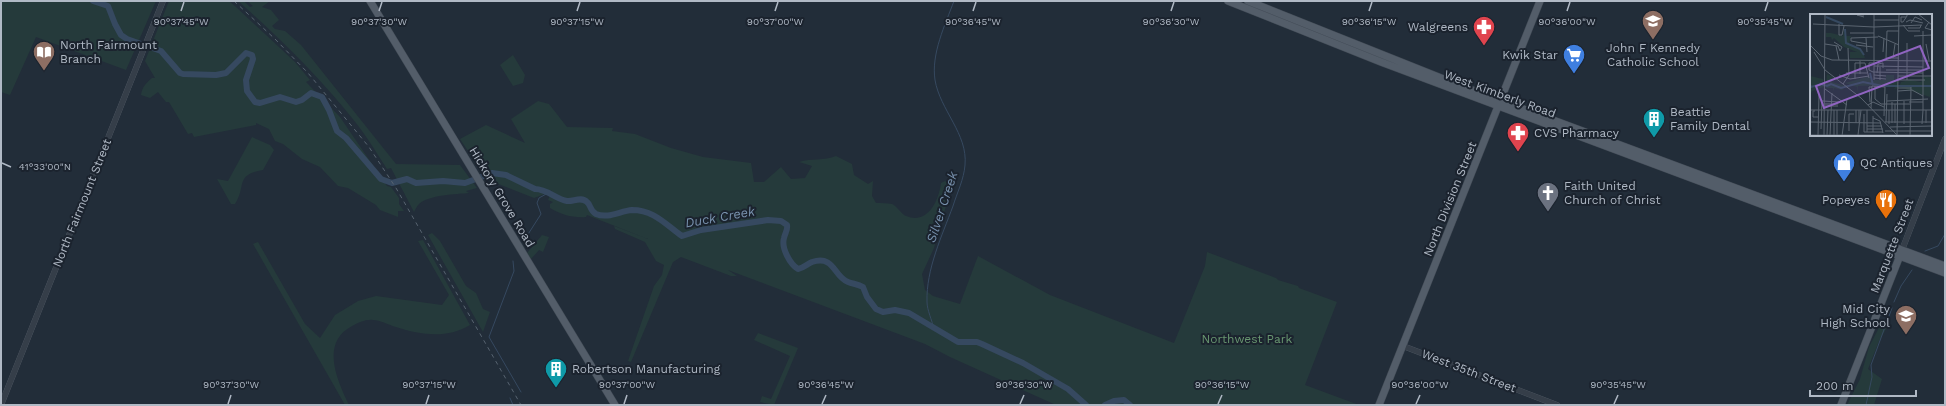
<svg xmlns="http://www.w3.org/2000/svg" width="1946" height="406" font-family="'Work Sans',sans-serif">
	<style>
		.green { fill: #253a3b }
		.lines { fill: none; stroke-linecap: round; stroke-linejoin: round }
		.stream { stroke: #364960; stroke-width: 1 }
		.river { stroke: #364960; stroke-width: 6 }
		.minor-casing { stroke: #535c67; stroke-width: 6 }
		.major-casing { stroke: #414a55; stroke-width: 8 }
		.minor { stroke: #353e49; stroke-width: 5.5 }
		.major { stroke: #535d69; stroke-width: 7 }
		.rail { stroke: #576370; stroke-width: 1; stroke-dasharray: 4 4; stroke-linecap: butt }
		.ticks { fill: none; stroke: #b0b9c5; stroke-width: 1.5 }
		.labels { text-anchor: middle; dominant-baseline: central; stroke-width: 4; stroke-linejoin: round; paint-order: stroke }
		.poi-label { font-size: 12px; fill: #b0b9c5; stroke: #1b232e; text-anchor: start }
		.street-label { font-size: 12px; fill: #b0b9c5; stroke: #1b232e }
		.park-label { font-size: 12px; fill: #689670; stroke: #1b232e }
		.water-label { font-size: 13px; font-style: italic; fill: #7891ad; stroke: #1b232e }
		.inset-river { fill: none; stroke: #364960; stroke-width: 2 }
		.inset-road { fill: none; stroke: #5b6571; stroke-width: 1 }
		.view { fill: #9064c1; fill-opacity: 0.15; stroke: #9064c1; stroke-width: 2 }
		.inset-edge { fill: none; stroke: #b0b9c5; stroke-width: 2 }
		.ticks-label { font-size: 10px; text-anchor: middle; fill: #b0b9c5; stroke: #1b232e; stroke-width: 4; stroke-linejoin: round; paint-order: stroke }
	</style>
	<rect width="100%" height="100%" fill="#222d39"/>
	<path class="green" d="M1 1H156L126 70 36 37 10 95 1 92Z
		M169 1H229L236 7 295 62 310 80 306 82 340 117 387 186 391 187 399 198V204L404 211H398V217L380 210 376 205 348 188 338 186 320 167 302 159 283 144 275 141 269 129 256 123V125L194 137 192 133 188 134 169 102H166L158 92 150 98 141 95C142 87 146 83 152 78H155L145 61Z
		M238 1H244L250 7 253 6 247 1H270L262 7 271 10 279 20 272 26 275 29 285 31 301 45 396 164 460 165 477 188 466 191 469 193C457 194 428 195 419 204 417 206 415 210 414 212L391 168 387 169C377 154 368 138 356 123 321 79 281 39 238 1Z
		M513 55 525 75 523 83 513 86 500 65Z
		M538 101 549 104 567 127 613 128 612 131 635 134 671 148 703 157 751 163 754 182H764L781 167 791 179 805 178 812 166 799 162C812 158 824 161 836 156L852 164 854 175 868 184 873 181 872 196 876 203C881 203 887 203 892 204 897 206 901 214 906 216 928 225 939 200 941 183L945 181 952 185 934 248 922 274 925 290 933 296 960 304 978 256 1050 295 1174 343 1205 266 1207 252 1276 278 1278 280 1298 286 1299 288 1337 302 1305 385 1359 405H1056L950 357 925 344 728 270 737 276H731L681 257 673 262 631 362 628 361 654 286 662 275 664 265 656 261 645 242 615 229 614 226 648 239 587 215 586 217C573 218 562 215 550 208V204L553 202 548 200 552 191 524 185 534 190H546L545 194 534 198 496 183 495 181 487 179 460 139 486 125 525 143 511 119Z
		M252 137 270 145 274 150 263 170C234 175 247 186 235 204H231L217 179 228 181Z
		M432 233 440 241 466 286 476 293 483 309 490 312 483 332 428 235Z
		M542 235 549 237 543 252 539 250 531 259 527 253Z
		M423 240 470 325C447 339 421 335 396 327 389 325 380 320 373 320 366 319 358 323 352 326 320 343 337 380 349 405H345L253 244 258 242 305 324 320 338 335 315 358 301 376 296 442 305 449 295 418 241Z
		M1883 320 1889 324 1879 341 1868 369 1882 379 1874 405H1847L1860 379 1869 347Z
		M758 333 798 348 774 405 760 402 762 396 771 399 790 356 754 340Z"/>
	<g class="lines">
		<path class="stream" d="M525 239 541 214 537 203 539 198 548 193
			M1925 251 1938 246 1945 234
			M513 261 514 271 489 337 521 392
			M1894 302 1901 286 1912 270
			M934 329C932 320 927 310 927 302 926 269 942 236 953 206 957 193 964 179 965 165 968 134 940 110 935 80 931 54 945 25 954 1
			M510 398 513 405
			M1866 405 1872 377 1871 365 1892 308"/>
		<path class="river" d="M93 1 108 6 115 24 121 35 127 39 161 51 180 73 183 74 216 75 226 73 246 53 252 55 253 59 246 80 247 91 255 102 260 103 280 97 296 102 302 100 311 93 322 97 329 110 337 131 346 138 381 179 392 183 407 179 416 183 443 181 465 183 492 173 506 175 535 189C547 189 556 199 567 201 573 202 581 196 587 202 591 205 590 211 596 214 608 219 620 211 632 210 654 210 665 224 682 236L701 230 768 220 781 221 787 225C788 230 785 233 784 238 781 248 790 264 798 269 804 268 807 264 812 262 835 255 833 276 848 282 853 284 858 284 863 287L867 297 876 309 883 312 895 310 909 313 958 342H977L982 344 1023 363 1068 389 1086 405
			M1105 405 1114 401 1124 400 1130 405"/>
		<g class="minor-casing">
			<path id="minor" d="M1902 250 1945 139
				M1403 346 1557 405
				M1 405 163 1"/>
		</g>
		<g class="major-casing">
			<path id="major" d="M370 1 615 405
				M1228 1 1381 62 1945 273
				M1248 1 1456 84 1945 266
				M1379 405 1540 1
				M1841 405 1901 253"/>
		</g>
		<use href="#minor" class="minor"/>
		<use href="#major" class="major"/>
		<path class="rail" d="M234 1 275 39 308 73 369 147 396 188 521 405"/>
	</g>
	<path class="ticks" d="M181 11 184 2M379 11 382 2M577 11 580 2M775 11 778 2M973 11 976 2M1171 11 1174 2M1369 11 1372 2M1567 11 1570 2M1765 11 1768 2M2 163 11 167M228 404 231 395M426 404 429 395M624 404 627 395M822 404 826 395M1020 404 1024 395M1218 404 1222 395M1416 404 1420 395M1614 404 1618 395"/>
	<defs>
		<g id="school-pin" transform="scale(1.15)"><path d="M0 17L-7.5 6A9.5 9.5 0 1 1 7.5 6Z" fill="#8d6e63" stroke="#1b232e"/><path d="M0-5L7-2L0 1L-7-2ZM-4 1L0 2.5L4 1V4Q0 6-4 4Z" fill="#fff"/></g>
		<g id="pharmacy-pin" transform="scale(1.15)"><path d="M0 17L-7.5 6A9.5 9.5 0 1 1 7.5 6Z" fill="#e0444e" stroke="#1b232e"/><path d="M-2-6h4v4h4v4h-4v4h-4v-4h-4v-4h4Z" fill="#fff"/></g>
		<g id="library-pin" transform="scale(1.15)"><path d="M0 17L-7.5 6A9.5 9.5 0 1 1 7.5 6Z" fill="#8d6e63" stroke="#1b232e"/><path d="M-6-4Q-3-5.5-.7-3.5V5Q-3 3-6 4ZM6-4Q3-5.5 .7-3.5V5Q3 3 6 4Z" fill="#fff"/></g>
		<g id="supermarket-pin" transform="scale(1.15)"><path d="M0 17L-7.5 6A9.5 9.5 0 1 1 7.5 6Z" fill="#3f7fe0" stroke="#1b232e"/><path d="M-6-5.5h2.5l.6 2H6L4.5 2H-2.5L-4.4-4H-6ZM-1.5 3.2a1.3 1.3 0 1 0 .1 0ZM3 3.2a1.3 1.3 0 1 0 .1 0Z" fill="#fff"/></g>
		<g id="building-pin" transform="scale(1.15)"><path d="M0 17L-7.5 6A9.5 9.5 0 1 1 7.5 6Z" fill="#0f9aa8" stroke="#1b232e"/><path d="M-4-6H4V6H1V3H-1V6H-4ZM-2.5-4.3h1.7v1.8h-1.7ZM.8-4.3h1.7v1.8H.8ZM-2.5-1h1.7V.8h-1.7ZM.8-1h1.7V.8H.8Z" fill="#fff"/></g>
		<g id="shop-pin" transform="scale(1.15)"><path d="M0 17L-7.5 6A9.5 9.5 0 1 1 7.5 6Z" fill="#3f7fe0" stroke="#1b232e"/><path d="M-5-2.5h2.3a2.7 3.5 0 0 1 5.4 0H5L5.5 6h-11ZM-1.5-2.5h3a1.5 2.3 0 0 0-3 0Z" fill="#fff"/></g>
		<g id="church-pin" transform="scale(1.15)"><path d="M0 17L-7.5 6A9.5 9.5 0 1 1 7.5 6Z" fill="#6b7280" stroke="#1b232e"/><path d="M-1.2-6h2.4v3.5h3.3v2.4h-3.3V6h-2.4V-.1h-3.3v-2.4h3.3Z" fill="#fff"/></g>
		<g id="restaurant-pin" transform="scale(1.15)"><path d="M0 17L-7.5 6A9.5 9.5 0 1 1 7.5 6Z" fill="#e8710a" stroke="#1b232e"/><path d="M-5-6h1v4h1v-4h1v4h1v-4h1v5L-1.5 .5V6h-2V.5L-5-1ZM5-6V6H3V1.5H1.5Q1.5-4 5-6Z" fill="#fff"/></g>
	</defs>
	<g fill-rule="evenodd">
		<use href="#school-pin" x="1653" y="21"/>
		<use href="#pharmacy-pin" x="1484" y="27"/>
		<use href="#library-pin" x="44" y="52"/>
		<use href="#supermarket-pin" x="1574" y="55"/>
		<use href="#building-pin" x="1654" y="119"/>
		<use href="#pharmacy-pin" x="1518" y="133"/>
		<use href="#shop-pin" x="1844" y="163"/>
		<use href="#church-pin" x="1548" y="193"/>
		<use href="#restaurant-pin" x="1886" y="200"/>
		<use href="#school-pin" x="1906" y="316"/>
		<use href="#building-pin" x="556" y="369"/>
	</g>
	<g class="labels">
		<g class="poi-label">
			<text x="1468" y="27" text-anchor="end">Walgreens</text>
			<text x="60" y="45">North Fairmount<tspan x="60" dy="14">Branch</tspan></text>
			<text x="1653" y="48" text-anchor="middle">John F Kennedy<tspan x="1653" dy="14">Catholic School</tspan></text>
			<text x="1558" y="55" text-anchor="end">Kwik Star</text>
			<text x="1670" y="112">Beattie<tspan x="1670" dy="14">Family Dental</tspan></text>
			<text x="1534" y="133">CVS Pharmacy</text>
			<text x="1860" y="163">QC Antiques</text>
			<text x="1564" y="186">Faith United<tspan x="1564" dy="14">Church of Christ</tspan></text>
			<text x="1870" y="200" text-anchor="end">Popeyes</text>
			<text x="1890" y="309" text-anchor="end">Mid City<tspan x="1890" dy="14">High School</tspan></text>
			<text x="572" y="369">Robertson Manufacturing</text>
		</g>
		<g class="street-label">
			<text transform="translate(1500 94) rotate(20)">West Kimberly Road</text>
			<text transform="translate(502 197) rotate(59)">Hickory Grove Road</text>
			<text transform="translate(1450 199) rotate(-68)">North Division Street</text>
			<text transform="translate(82 203) rotate(-68)">North Fairmount Street</text>
			<text transform="translate(1892 246) rotate(-69)">Marquette Street</text>
			<text transform="translate(1469 371) rotate(21)">West 35th Street</text>
		</g>
		<g class="park-label">
			<text x="1247" y="339">Northwest Park</text>
		</g>
		<g class="water-label">
			<text transform="translate(942 207) rotate(-72)">Silver Creek</text>
			<text transform="translate(720 217) rotate(-10)">Duck Creek</text>
		</g>
	</g>
	<g transform="translate(1810 14)">
		<rect width="122" height="122" fill="#222d39"/>
		<path d="M34 13 35 22H41L39 30 52 36 55 44H40V38H47L34 33 24 24 22 26 21 23H16V19H21L33 22ZM17 60 23 63 22 68 36 72 32 76 24 74 23 78V74H16ZM76 61H84V66H88V74L84 75 86 72 81 71 48 72 47 79V73L35 69 60 62 62 69 64 66H76ZM0 62 13 65 14 73 2 77 0 82ZM115 62 122 64 120 83 89 73 91 68 100 66 111 68Z" fill="#253a3b"/>
		<path class="inset-river" d="M16 3 33 10M35 15 36 29 50 35 54 41M60 59 63 71M0 71 1 73 11 70 17 72 21 70 31 74 53 68 73 72H122"/>
		<path class="inset-road" d="M108 0 122 11M54 3 47 1H54M96 3H91V8H93L97 2V0M64 6H89M96 8 100 6 113 9M119 8 115 14 122 16M101 9 105 3 112 6M3 10 64 13M29 10V21H32L34 12M93 11 98 17H110M64 13 112 11M98 14H110L111 11M40 19H64M68 22 89 31M104 22 122 21M56 24 57 38M15 30 28 32 30 37 32 33 24 28M57 30 41 27V24L68 23M116 30 119 46M0 31 11 42 22 46 122 47M46 31 63 33M26 32 29 46M4 38 15 56 51 84 87 121M73 38 74 24M83 44 85 30M89 44H76L77 17H89M113 47V17M64 49H59V56L63 58 113 59M64 52 113 53M76 56H113M36 59H57M67 59 68 50 73 49V54M50 60V47M29 61 40 65 59 62M64 61 76 62M88 62H122M64 64 76 65M45 65V49H55L59 64M64 66V0M70 66V53M88 66H115M97 66V29M33 70 39 61 38 34M65 72V85L71 90H100M88 74H101M15 75 37 91M88 77 102 76 113 82M13 87 29 88M77 87 118 85M60 88 59 73H62M99 88H113M15 90H28M58 91 63 88 74 93M15 92H28M61 94 62 72 75 73 74 102M0 96H63M63 96H122M113 96V47M5 97H3V103H8M54 100V118H73M63 104 70 107 73 119M0 108 71 109M75 108H122M76 108 77 80M46 109V96M49 109V96M82 109V88M85 109V90M116 109V96M79 110V96M94 110V87M112 110 113 96M57 112H72M80 113 122 112M11 115 12 86M57 115H73M39 117V100H44M75 117H122M57 118V96M63 118V102M0 121H122M8 121 9 81M17 121 18 96M20 121 22 79M24 121V96M27 121V96M48 121 51 96M14 122 15 0M32 122 37 85M87 122 89 0M100 122 101 73"/>
		<path class="view" d="M110 32 119 54 14 94 6 72Z"/>
		<rect width="122" height="122" class="inset-edge"/>
	</g>
	<g class="ticks-label">
		<text x="1369" y="25">90°36'15"W</text>
		<text x="181" y="25">90°37'45"W</text>
		<text x="379" y="25">90°37'30"W</text>
		<text x="577" y="25">90°37'15"W</text>
		<text x="775" y="25">90°37'00"W</text>
		<text x="973" y="25">90°36'45"W</text>
		<text x="1171" y="25">90°36'30"W</text>
		<text x="1567" y="25">90°36'00"W</text>
		<text x="1765" y="25">90°35'45"W</text>
		<text x="45" y="170">41°33'00"N</text>
		<text x="231" y="388">90°37'30"W</text>
		<text x="429" y="388">90°37'15"W</text>
		<text x="627" y="388">90°37'00"W</text>
		<text x="826" y="388">90°36'45"W</text>
		<text x="1024" y="388">90°36'30"W</text>
		<text x="1222" y="388">90°36'15"W</text>
		<text x="1420" y="388">90°36'00"W</text>
		<text x="1618" y="388">90°35'45"W</text>
	</g>
	<rect width="1946" height="406" fill="none" stroke="#b0b9c5" stroke-width="4"/>
	<path d="M1810 390v6h106v-6" fill="none" stroke="#b0b9c5" stroke-width="2"/>
	<text x="1816" y="390" font-size="12" fill="#b0b9c5" stroke="#1b232e" stroke-width="3" paint-order="stroke">200 m</text>
</svg>
